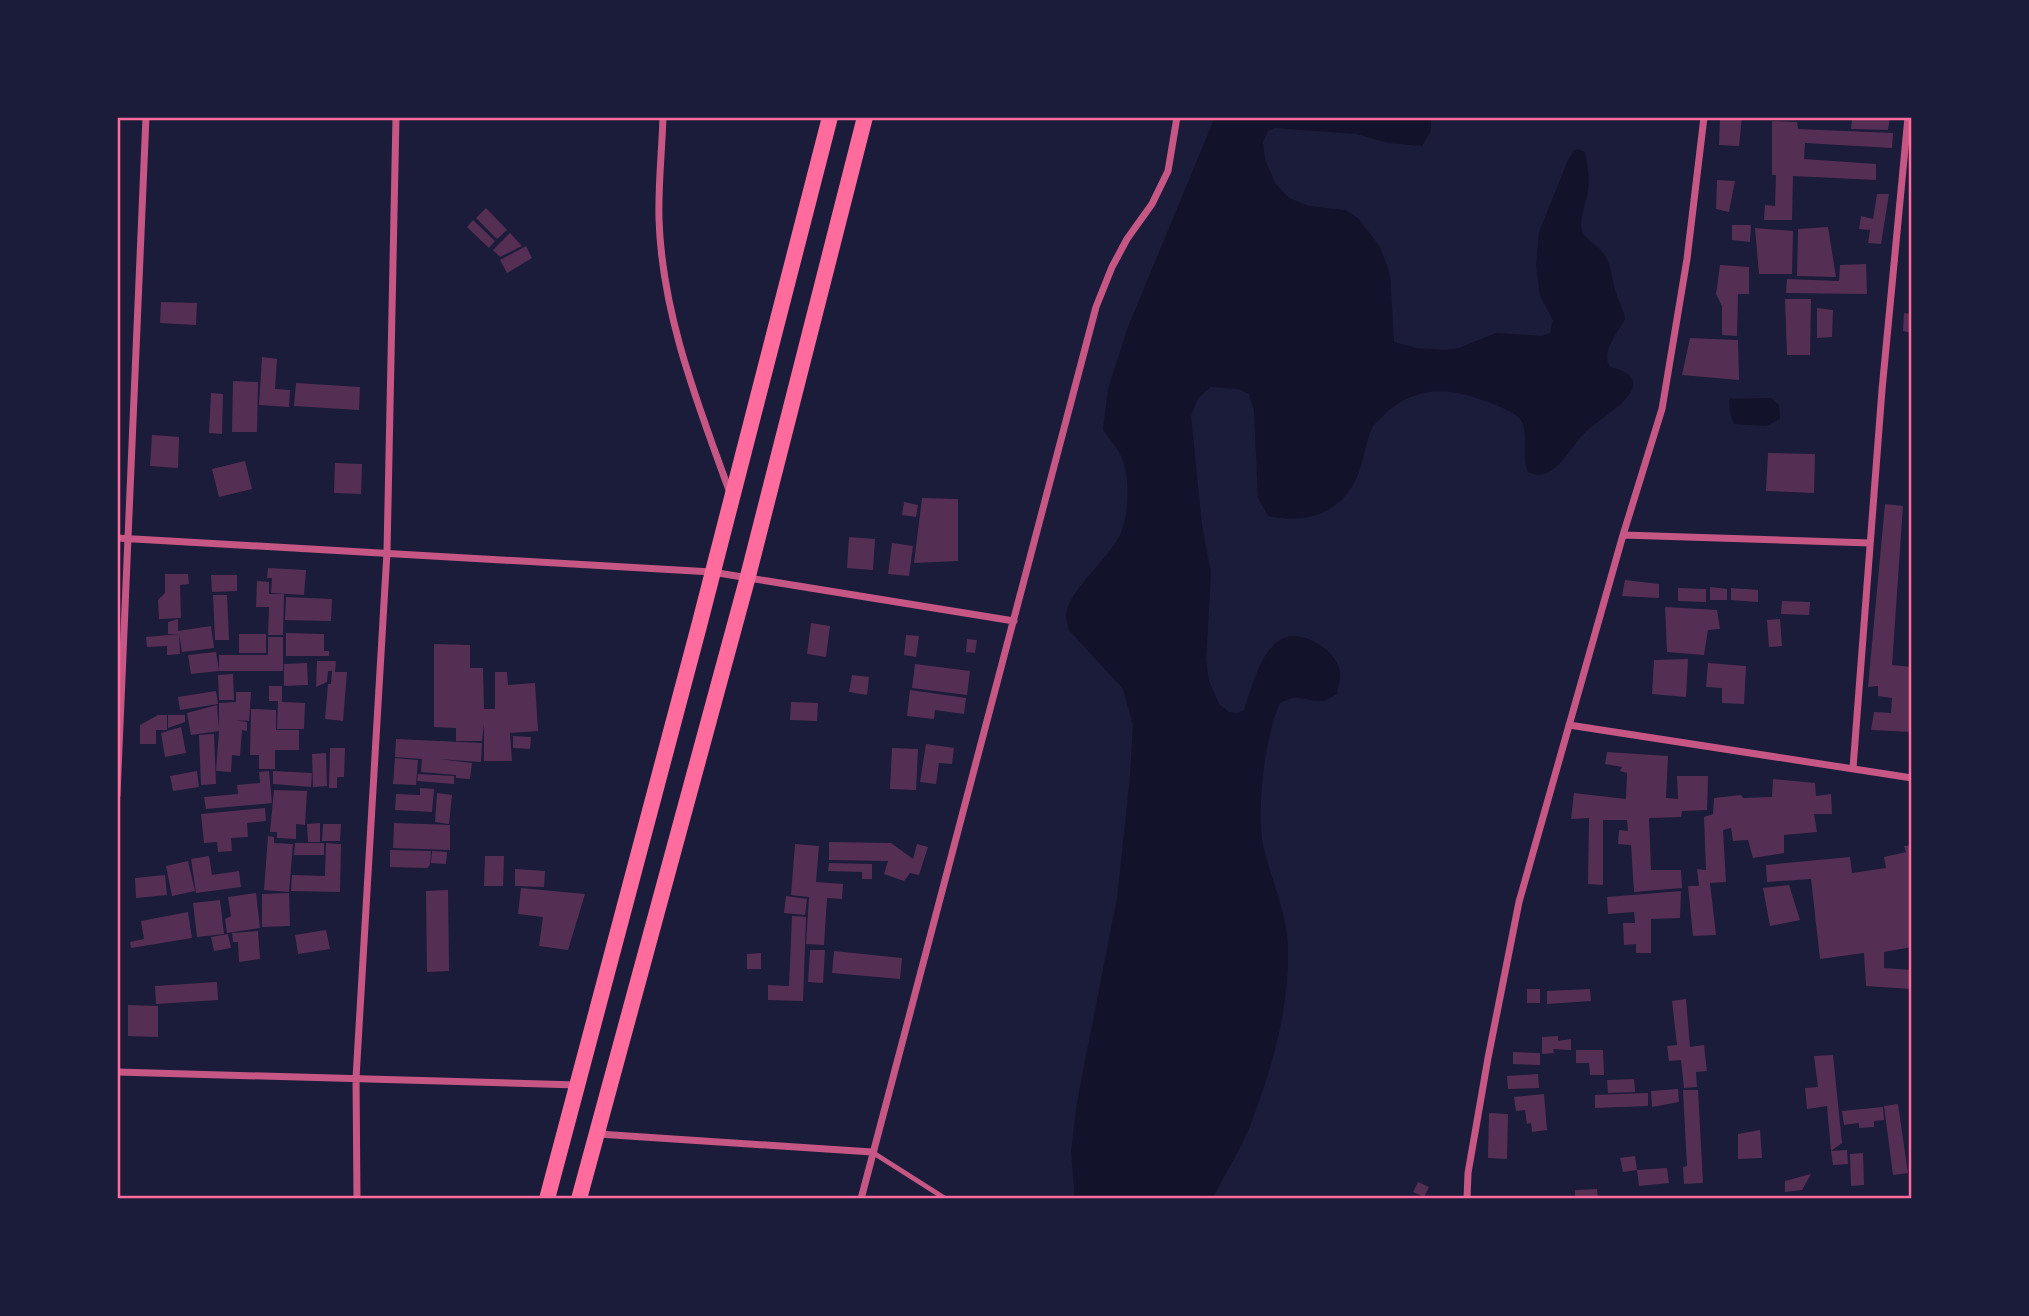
<svg xmlns="http://www.w3.org/2000/svg" width="2029" height="1316" font-family="Rubik,sans-serif">
	<style>
		.water { fill: #12122b }
		.building { fill: #542f53 }
		.lines { fill: none; stroke-linecap: round; stroke-linejoin: round }
		.service { stroke: #c65784; stroke-width: 5 }
		.minor { stroke: #c65784; stroke-width: 7 }
		.trunk { stroke: #ff6b9d; stroke-width: 16 }
		.neatline { fill: none; stroke: #ff6b9d; stroke-width: 2.5 }
	</style>
	<rect width="100%" height="100%" fill="#1b1b3a"/>
	<path class="water" d="M1215 117H1431V131L1422 146 1388 143 1357 134 1275 128 1268 131 1263 142 1265 159 1275 183 1289 198 1309 206 1345 210 1359 219 1380 247 1390 274 1394 342 1416 348 1446 350 1459 348 1496 333 1542 336 1550 333 1553 320 1540 296 1536 265 1539 232 1568 160 1574 150 1578 149 1585 152C1587 164 1590 177 1588 190 1587 203 1577 220 1583 233 1587 241 1600 246 1605 256 1612 267 1612 281 1616 293 1618 302 1624 309 1625 319 1618 333 1600 351 1610 367 1665 380 1608 413 1590 428 1575 440 1566 462 1549 472 1542 476 1535 475 1528 472 1521 457 1529 431 1521 420 1514 410 1485 401 1473 397 1441 386 1409 390 1384 415 1381 418 1376 422 1373 426 1366 440 1364 458 1359 472 1343 514 1308 524 1268 516L1258 498 1254 411 1249 394 1239 389 1211 387 1198 398 1191 416 1202 525 1211 573 1206 660 1209 681 1219 704 1229 712 1238 713 1244 710C1252 688 1258 658 1277 642 1297 625 1338 649 1340 673 1341 679 1338 688 1337 694 1318 706 1316 699 1297 698 1292 697 1285 701 1280 703 1265 735 1256 809 1263 845 1271 880 1287 912 1288 948 1289 1005 1274 1063 1254 1115 1245 1142 1229 1167 1216 1192L1211 1199H1075L1071 1152 1077 1102 1117 898 1130 777 1133 725 1123 689 1069 630C1067 623 1065 616 1067 609 1076 584 1107 560 1120 535 1129 517 1130 479 1123 461 1120 450 1109 439 1103 429L1108 389 1128 327Z
		M1771 398 1779 405 1780 419 1766 426 1734 424 1730 414 1729 399Z"/>
	<path class="building" d="M1720 117H1742L1739 146 1719 145Z
		M1852 117H1890L1888 130 1851 129Z
		M1772 121 1797 122 1798 129 1893 133 1892 148 1805 143 1804 159 1876 164V180L1793 176 1792 220H1764L1765 205 1775 206 1776 175H1772Z
		M1717 180 1735 181 1729 212 1716 209Z
		M1877 194H1889L1881 244 1868 243 1870 230 1859 229 1861 216 1873 219Z
		M486 208 507 230 497 239 476 218Z
		M473 220 495 241 489 248 467 227Z
		M1732 225H1751L1750 242 1732 240Z
		M1828 227 1836 277 1797 276 1798 229Z
		M1755 228 1793 231 1792 274H1759Z
		M510 233 522 246 500 257 493 250Z
		M526 246 532 258 507 273 500 260Z
		M1866 264 1867 294 1786 293 1787 279 1839 281 1840 265Z
		M1720 265 1749 267V294H1738L1737 336 1722 335V306L1716 294Z
		M1785 299H1811L1810 355H1787Z
		M161 302 197 303 196 325 160 323Z
		M1817 308 1833 310 1832 337 1817 338Z
		M1904 313 1912 314V333L1903 331Z
		M1690 338 1738 340 1739 380 1682 375Z
		M262 357 277 359 275 389 290 390 289 407 259 405Z
		M233 381 258 382 257 432H232Z
		M296 383 360 387 359 410 294 406Z
		M211 393 223 394 222 434 209 433Z
		M152 435 179 437 178 468 150 466Z
		M1768 453 1815 454 1814 493 1766 491Z
		M245 461 252 489 219 497 212 469Z
		M335 463 362 464 361 494 334 493Z
		M922 498 958 499V561L914 563Z
		M904 502 918 505 916 517 902 515Z
		M1885 504 1903 506 1892 665 1912 667V732L1871 730 1874 712 1891 713 1892 698 1878 696V686L1868 687Z
		M849 537 875 539 873 570 847 568Z
		M892 543 913 546 909 576 888 574Z
		M268 568 306 570 304 595 271 593 272 578H267Z
		M165 574H188L189 584 180 585 181 618 159 619 158 600 165 593Z
		M211 575H237V591L212 592Z
		M1625 580 1659 584V598L1622 596Z
		M257 581 269 582V594H284L283 635H268L269 607H256Z
		M1710 587 1727 589V600H1710Z
		M1678 588 1706 589V602L1678 601Z
		M1731 588 1758 590V602L1731 600Z
		M213 595H227L229 640H215Z
		M286 597 332 599 331 621 285 620Z
		M1782 601 1810 602 1809 615 1781 614Z
		M1665 607 1717 610 1720 629 1708 630 1704 655 1667 652Z
		M178 619V631L211 626 214 648 182 652 179 634H181H168V622Z
		M1780 619 1782 646 1769 647 1767 620Z
		M811 623 830 626 826 657 807 654Z
		M286 633 324 634V651H329V656H286Z
		M179 634 180 654 167 655V646L147 647 146 637Z
		M239 634H266V653H239Z
		M906 635 919 636 916 657 904 655Z
		M268 637H283V671H219L191 674 188 655 216 652 219 671V655H268Z
		M967 639 977 640 975 653 966 652Z
		M434 644 470 645V668H483L484 709H495V672H507L508 685 535 683 538 731 510 733 512 761H484V724L482 741H456V728L434 727Z
		M1688 659 1686 697 1652 694 1654 660Z
		M317 661H336L335 672H347L343 721 325 719 328 684H331L332 671H328L327 682 316 687Z
		M307 663 308 685 284 686V664Z
		M1708 663 1746 666 1744 704 1722 703V688L1706 687Z
		M915 664 970 671 967 695 912 688Z
		M233 674 234 700H219L218 675Z
		M852 675 869 677 867 695 849 692Z
		M269 686H282V702L305 703 304 729H277L278 701H269Z
		M910 690 966 698 964 714 935 710 934 719 907 716Z
		M216 691 218 704 180 710 178 697Z
		M236 692H251L249 721 235 720 247 722V731L242 730 240 756 232 755 231 772 216 771 219 731 191 735 187 713 217 705 219 730V703L236 702Z
		M791 702 818 703 817 721 790 720Z
		M251 709 276 710V730H299V750H275V769H259V755H250Z
		M158 715H167V730H156V744H140V725Z
		M168 715H185V722L168 728Z
		M181 727 186 753 165 757 161 733Z
		M214 734 216 784 201 785 199 735Z
		M513 736 531 737 530 749 513 748Z
		M396 739 482 743 481 762 438 759 472 763 470 779 456 778V775L421 772 422 759 395 757Z
		M926 744 954 748 952 764 939 763 936 784 920 782Z
		M330 748H345L344 777H337V788H329Z
		M892 748 918 749 916 790 890 789Z
		M1607 752 1668 756 1666 798 1678 799 1677 776H1708L1707 810 1682 811 1681 817 1649 818 1651 870H1681L1682 888 1634 892 1631 845 1618 844 1619 830 1628 831 1627 820H1603V885L1588 884 1589 818 1571 819 1574 793 1626 799 1627 773 1620 771 1622 767 1605 764Z
		M326 753 327 786 313 787 312 754Z
		M395 758 418 760 416 785 393 784Z
		M197 771 199 787 173 791 170 776Z
		M269 771 272 803 206 809 204 797 238 794 237 785 260 783 259 772Z
		M273 771 312 773 311 787 273 784Z
		M418 774 454 776V784L417 781Z
		M1773 779 1815 783 1816 796 1831 794 1832 814H1814L1817 832 1784 835V853L1753 858 1748 840 1733 841 1731 828 1723 830 1726 882 1710 883 1716 935 1693 936 1688 886H1699L1697 869 1706 870 1704 817 1713 814 1714 798 1741 795 1743 798 1772 797Z
		M420 788 434 789 432 812 395 810 396 794 420 795Z
		M274 790 307 791 305 825 296 824V839L277 838V832H270Z
		M437 793 452 795 449 824 435 822Z
		M265 808 266 821 247 823 248 837 231 838 232 851 218 852 217 842 204 843 201 814Z
		M320 823V842H308L307 824Z
		M394 823 450 825V850L393 848Z
		M323 824H341L340 841H322Z
		M268 836 274 837V843L293 844 289 892 264 890Z
		M829 842 891 843 913 859 917 844 928 847 919 875 910 873 904 881 884 874 888 861 829 860Z
		M295 843H324V855H294Z
		M326 843 341 844 340 892 291 891 292 875 325 876Z
		M795 844 819 846 816 882 843 884 842 899 827 898 824 945 806 944 809 897 791 895Z
		M1912 845V947L1884 952V968L1912 970V989L1866 986 1864 953 1820 959 1811 879 1767 882 1766 865 1850 857 1852 873 1886 868 1884 857 1906 852 1904 846Z
		M390 850 431 851 430 865 427 868 390 867Z
		M432 851 447 852 446 864 431 863Z
		M209 856 212 875 239 871 241 887 196 893 191 859Z
		M485 856H504L503 886H484Z
		M188 861 195 891 172 896 166 866Z
		M829 863 872 864V879H862V872L828 871Z
		M515 869 545 871 544 887 515 886Z
		M165 875 167 895 136 898 135 878Z
		M1789 885 1800 920 1770 926 1763 888Z
		M521 888 585 894 568 950 539 946 543 917 518 914Z
		M448 890 449 971 427 972 426 891Z
		M1681 891 1680 918 1651 919V953H1636V944L1624 945 1623 923H1635L1634 912 1608 914 1607 897Z
		M256 893 260 928 227 933 225 919 231 916 228 897Z
		M289 893 290 926 262 927V894Z
		M786 896 807 899 805 915 784 913Z
		M220 900 224 934 197 937 193 903Z
		M188 912 192 938 131 948 130 942 144 939 141 921Z
		M792 916 806 917 803 1001 768 1000V985L789 986Z
		M326 930 330 949 298 954 295 935Z
		M258 931 260 959 239 962 238 942H233L232 933Z
		M228 934 231 948 214 951 211 937Z
		M810 950H825L823 983 808 982Z
		M834 951 902 958 900 979 832 973Z
		M761 953V969H747V954Z
		M217 982 218 1000 156 1004 155 986Z
		M1527 989H1540V1003H1527Z
		M1590 989 1591 1001 1547 1004V991Z
		M1686 999 1690 1047 1704 1045 1707 1071 1696 1072 1697 1087 1684 1088 1681 1060 1669 1061 1667 1046 1677 1045 1672 1001Z
		M128 1005 158 1006V1037L128 1036Z
		M1558 1036V1041L1571 1039V1050L1553 1049 1554 1053 1542 1054V1037Z
		M1576 1050H1603L1604 1075H1590L1589 1063H1576Z
		M1513 1052 1540 1053V1065L1513 1064Z
		M1833 1055 1842 1143 1831 1151 1827 1106 1807 1109 1805 1088 1818 1087 1814 1056Z
		M1538 1074 1539 1088 1508 1089 1507 1076Z
		M1634 1079 1635 1092 1608 1093 1607 1080Z
		M1678 1089 1679 1102 1652 1107 1651 1091Z
		M1683 1090H1698L1703 1183 1684 1184 1683 1167 1687 1166Z
		M1648 1093V1106L1595 1108V1095Z
		M1544 1094 1547 1130 1532 1132 1531 1123 1527 1124 1525 1110 1516 1111 1514 1097Z
		M1898 1104 1908 1173 1893 1175 1884 1106Z
		M1883 1107 1884 1120 1874 1121V1127L1859 1128V1123L1844 1125 1842 1111Z
		M1489 1113 1508 1114 1507 1159 1488 1158Z
		M1760 1130 1762 1158 1738 1159V1134Z
		M1847 1150 1848 1164 1833 1165 1831 1151Z
		M1863 1153 1864 1185 1851 1186 1850 1154Z
		M1635 1156 1637 1170 1623 1172 1620 1158Z
		M1667 1168 1669 1183 1639 1186 1637 1170Z
		M1811 1174 1802 1190 1785 1192V1181Z
		M1418 1182 1429 1187 1424 1197 1413 1192Z
		M1597 1189 1598 1199H1575V1190Z"/>
	<g class="lines">
		<path class="service" d="M872 1152 946 1199"/>
		<path class="minor" d="M663 117C662 151 658 185 659 219 662 315 698 404 730 493
			M1623 535 1870 543
			M117 538 712 572 1014 621
			M1569 725 1912 778
			M1853 768 1882 390 1908 117
			M117 795 146 117
			M117 1072 578 1085
			M598 1134 872 1152
			M357 1199 356 1078 387 552 396 117
			M861 1199 1096 307 1112 267 1127 239 1152 204 1168 171 1177 117
			M1467 1199 1468 1173 1488 1058 1519 902 1623 535 1662 409 1687 259 1704 117"/>
		<path class="trunk" d="M547 1199 699 626 830 117
			M579 1199 747 580 865 117"/>
	</g>
	<rect width="2029" height="1316" fill="none" stroke="#1b1b3a" stroke-width="238"/>
	<rect x="119" y="119" width="1791" height="1078" class="neatline"/>
</svg>
